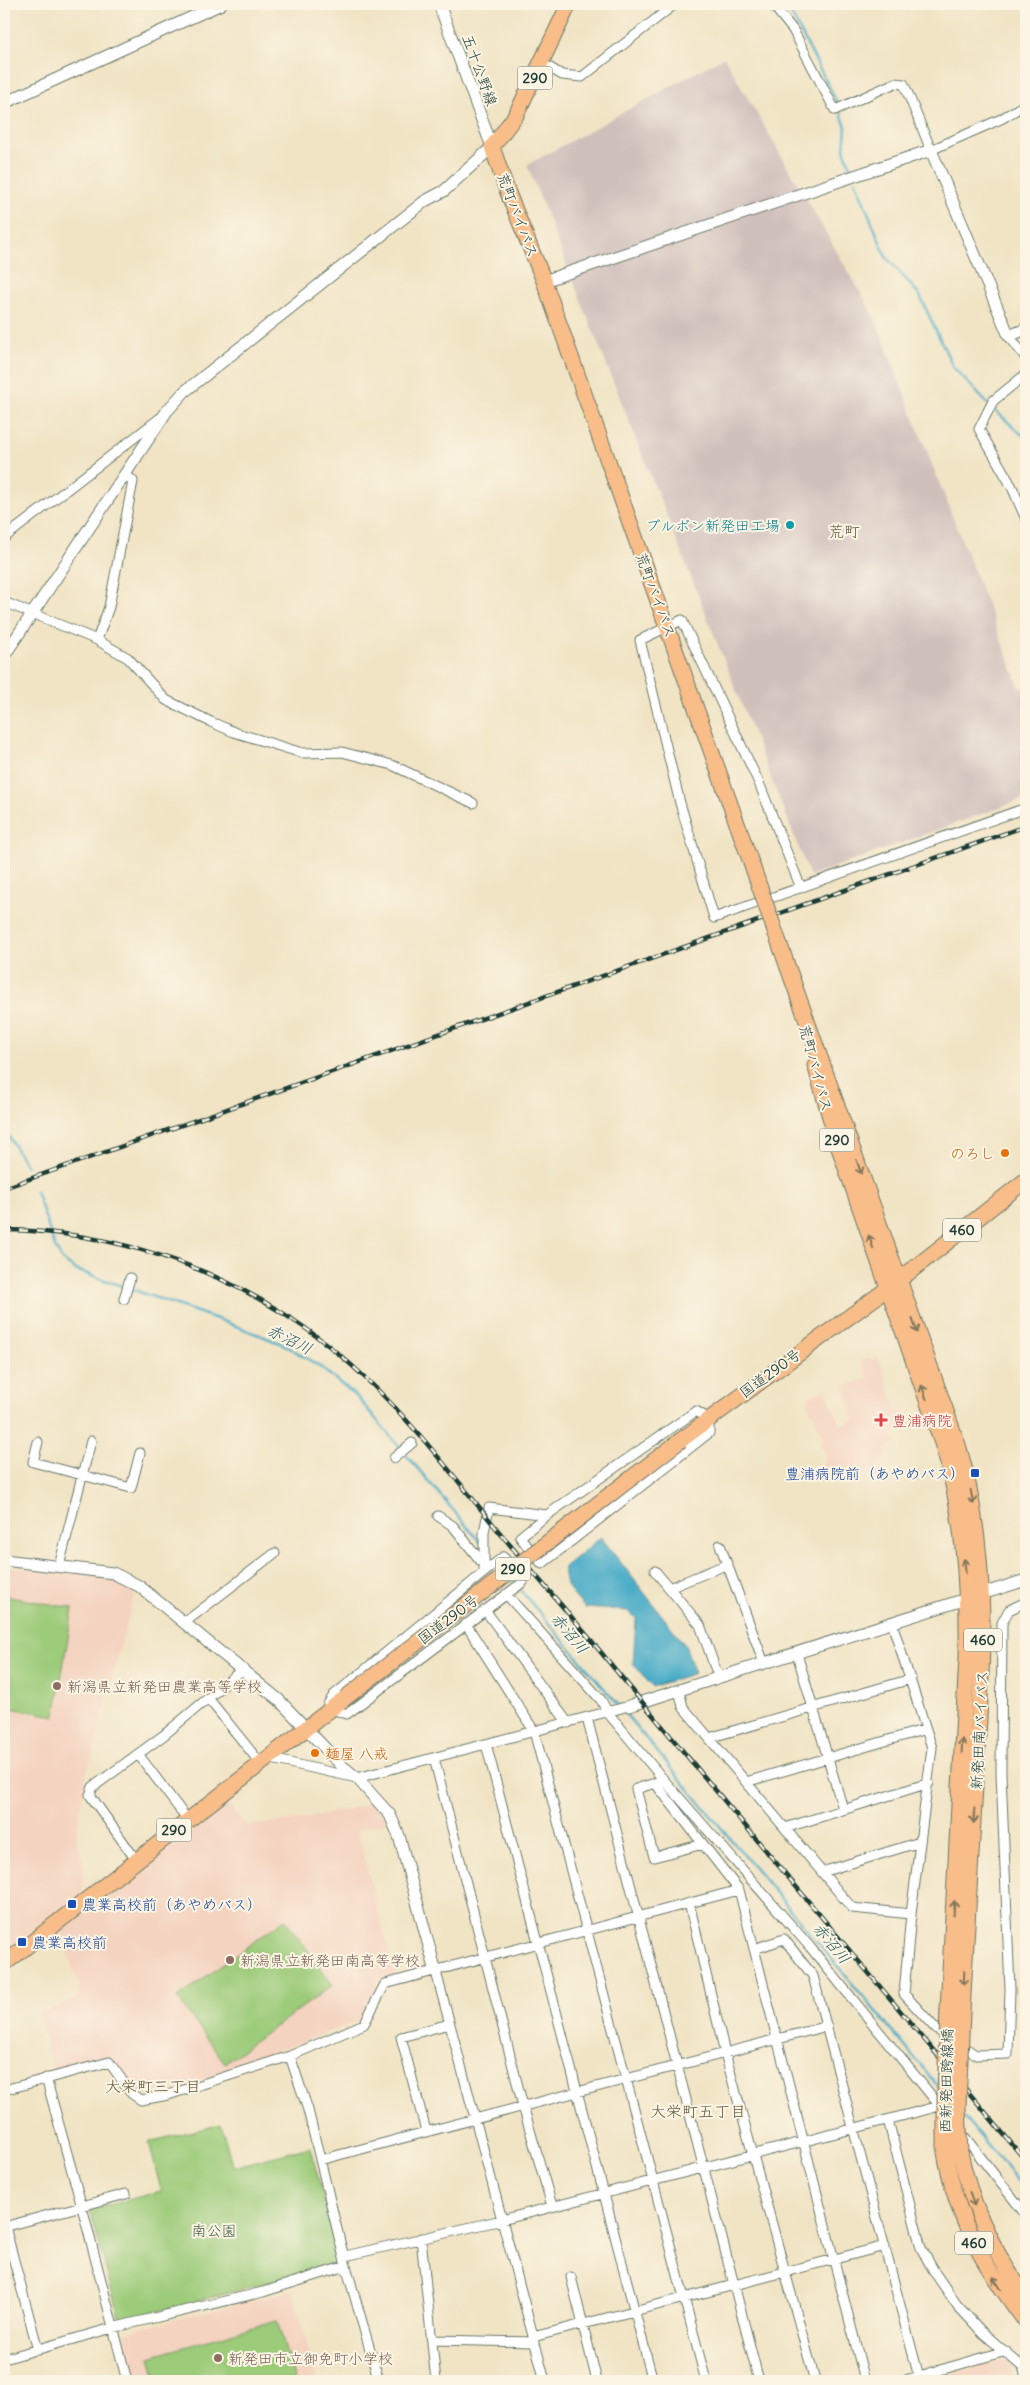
<svg xmlns="http://www.w3.org/2000/svg" width="1030" height="2385" font-family="Delius,'Klee One',sans-serif">
	<style>
		.built { fill: #f4d3c0 }
		.industrial { fill: #d0c0bc }
		.green { fill: #9ccb79; stroke: #5e8456 }
		.water { fill: #48acc7; stroke: #34747e }
		.lines { fill: none; stroke-linecap: round; stroke-linejoin: round }
		.stream { stroke: #48acc7; stroke-width: 2.5 }
		.minor-casing { stroke: #687767; stroke-width: 11 }
		.tertiary-casing { stroke: #687767; stroke-width: 13 }
		.trunk-casing { stroke: #687767; stroke-width: 17 }
		.minor { stroke: #fff; stroke-width: 9 }
		.tertiary { stroke: #fff; stroke-width: 11 }
		.trunk { stroke: #f8bd89; stroke-width: 15 }
		.rail-casing { stroke: #1f3d34; stroke-width: 4.5 }
		.rail { stroke: #fcf5e5; stroke-width: 2.5; stroke-dasharray: 8; stroke-linecap: butt }
		.trunk-bridge-casing { stroke: #687767; stroke-width: 17; stroke-linecap: butt }
		.trunk-bridge { stroke: #f8bd89; stroke-width: 15 }
		.oneway { stroke: #81775a }
		.culture-dot { fill: #0f9aa8; stroke: #fcf5e5; stroke-width: 2 }
		.food-dot { fill: #e8710a; stroke: #fcf5e5; stroke-width: 2 }
		.health-dot { fill: #e0444e; stroke: #fcf5e5; stroke-width: 2 }
		.transit-dot { fill: #1a4fb4; stroke: #fcf5e5; stroke-width: 2 }
		.education-dot { fill: #8d6e63; stroke: #fcf5e5; stroke-width: 2 }
		.labels { text-anchor: middle; dominant-baseline: central; stroke-width: 4; stroke-linejoin: round; paint-order: stroke }
		.shield { fill: #fcf5e5; stroke: #617469; stroke-width: 1 }
		.shield-label { font-size: 14px; font-weight: bold; fill: #1f3d34 }
		.street-label { font-size: 15px; fill: #1f3d34; stroke: #fcf5e5 }
		.culture-label { font-size: 15px; fill: #0d838f; stroke: #fcf5e5; text-anchor: end }
		.food-label { font-size: 15px; fill: #c56008; stroke: #fcf5e5; text-anchor: end }
		.health-label { font-size: 15px; fill: #be3a42; stroke: #fcf5e5; text-anchor: start }
		.transit-label { font-size: 15px; fill: #164399; stroke: #fcf5e5; text-anchor: start }
		.education-label { font-size: 15px; fill: #785e54; stroke: #fcf5e5; text-anchor: start }
		.park-label { font-size: 15px; fill: #3e6045; stroke: #fcf5e5 }
		.neighbourhood-label { font-size: 16px; fill: #605b42; stroke: #fcf5e5 }
		.water-label { font-size: 16px; font-style: italic; fill: #2b5e60; stroke: #fcf5e5 }
	</style>
	<rect width="100%" height="100%" fill="#fcf5e5"/>
	<filter id="ink" filterUnits="userSpaceOnUse"><feTurbulence type="fractalNoise" baseFrequency=".02" numOctaves="2"/><feDisplacementMap in="SourceGraphic" scale="10" xChannelSelector="R" yChannelSelector="G"/><feConvolveMatrix kernelMatrix="1 2 1 2 8 2 1 2 1" color-interpolation-filters="sRGB"/></filter>
	<filter id="wash" filterUnits="userSpaceOnUse"><feTurbulence type="fractalNoise" baseFrequency=".0096" numOctaves="4" result="noise"/><feDisplacementMap in="SourceGraphic" scale="20" xChannelSelector="R" yChannelSelector="G"/><feGaussianBlur stdDeviation="1.12" result="paint"/><feColorMatrix in="noise" values="0 0 0 0 0 0 0 0 0 0 0 0 0 0 0 0 0 1.4 0 .05"/><feComposite in="paint" operator="in"/></filter>
	<g filter="url(#wash)">
		<rect width="100%" height="100%" fill="#f1e4c5"/>
		<path class="built" d="M878 1356 896 1409 905 1414 906 1424 901 1431 892 1432 897 1443 887 1447 885 1456 876 1469 860 1475 852 1473 849 1476 838 1478 834 1484 825 1475 823 1463 827 1455 819 1442 824 1440 813 1413H811L807 1403 809 1401 808 1397 826 1389 840 1425 855 1421 844 1386 868 1378 861 1360 867 1357 872 1359Z
			M4 1566 114 1577 136 1588 84 1785 76 1836 84 1866 82 1894 7 1950 4 1946Z
			M228 1802 244 1823 248 1825 292 1821 375 1803 387 1822 357 1830 395 1976 380 1979 360 2020 179 2088 141 2096 110 2058 53 2072 38 2014 76 1999 80 1987 66 1948 68 1941 61 1931Z
			M292 2290 317 2381H132L118 2334Z
			M1009 2358 1016 2381H927Z"/>
		<path class="industrial" d="M724 57 873 314 1020 688 1026 686V798L810 876 527 165Z"/>
		<path class="green" d="M4 1596 73 1608 55 1716 4 1707Z
			M285 1919 333 1985 225 2063 177 1998Z
			M221 2124 233 2167 310 2147 341 2264 120 2321 90 2210 161 2191 149 2142Z
			M277 2320 295 2381H157L150 2357Z"/>
		<path class="water" d="M601 1537 685 1645 695 1673 652 1687 633 1663 636 1618 628 1611 585 1608C574 1596 562 1585 564 1567Z"/>
		<g class="lines">
			<path class="stream" d="M782 4 788 8 835 98 846 127 844 149 852 172
				M855 180 886 257 919 294 953 367 988 404
				M992 408 1026 438
				M4 1128 26 1166
				M36 1191 55 1247 62 1260 76 1270 220 1320 285 1345 319 1366 357 1397 481 1543
				M487 1551 495 1560
				M510 1578 620 1707
				M623 1711 940 2088
				M964 2117 1026 2191"/>
		</g>
	</g>
	<g filter="url(#ink)">
		<g class="lines">
			<g class="minor-casing">
				<path id="minor" d="M772 4 793 30 835 110 895 83 904 84 931 150 1001 119 1026 104
					M542 63 562 75 582 77 675 4
					M1009 336 1026 358
					M1026 374 993 401 979 429 1012 487 1026 519
					M4 538 160 418
					M4 602 97 640 128 658 166 700 211 722 234 732 302 753 342 752 392 765 473 803
					M97 640 109 607 133 481 125 474
					M801 888 759 783 682 620 640 640 680 803 714 918 1026 808
					M124 1299 130 1278
					M696 1411 709 1419V1433L542 1564 520 1537 547 1515Z
					M38 1442 33 1462 131 1488 140 1453
					M394 1458 412 1443
					M438 1516 453 1526 484 1565
					M720 1545 764 1663
					M503 1557 513 1567 523 1582 347 1714 331 1709 328 1704 334 1695Z
					M59 1566 91 1441
					M655 1571 700 1625 718 1676
					M484 1572V1532L489 1508 547 1515
					M669 1588 728 1564
					M506 1594 601 1700 608 1713 663 1779 810 1947 944 2111
					M485 1610 568 1723
					M184 1623 275 1553
					M892 1623 932 1748 911 1914 904 1994 936 2029 948 2037
					M466 1624 534 1731 706 2381
					M797 1654 843 1809
					M679 1690 683 1707 852 1908 911 1914
					M208 1698 261 1764
					M587 1718 759 2381
					M709 1738 911 1679
					M486 1744 653 2381
					M138 1754 187 1819
					M267 1758 357 1778 629 1706
					M434 1758 523 2106 552 2206
					M663 1779 655 1783 739 1890 865 2381
					M746 1782 926 1729
					M655 1783 636 1789 654 1857 703 1844
					M785 1828 929 1783
					M136 1860 90 1795 93 1787 164 1735 243 1669
					M822 1872 920 1842
					M689 1903 725 2053 815 2381
					M754 1949 784 1939 813 1976 919 2377
					M436 1972 545 2381
					M959 2044 976 2055 1008 2054 1010 1989 1001 1773 1002 1623 1009 1610 1026 1602
					M290 2056 308 2110 346 2266 379 2381
					M46 2078 82 2207 127 2381
					M4 2090 109 2062 132 2094 141 2100 168 2095 290 2056 364 2024 385 1984 739 1890
					M888 2120 921 2248 935 2273 957 2305 982 2332 1025 2369
					M426 2131 401 2037 449 2024
					M960 2131 1026 2215
					M320 2160 827 2026
					M4 2227 126 2194
					M5 2227 38 2350
					M421 2238 436 2381
					M345 2256 502 2220 940 2106
					M571 2277 597 2381
					M533 2337 885 2246
					M432 2340 534 2342
					M4 2359 112 2328 263 2292 346 2266
					M902 2381 1006 2351"/>
			</g>
			<g class="tertiary-casing">
				<path id="tertiary" d="M4 103 221 4
					M544 281 931 150 1009 336 1026 329
					M4 656 167 411 184 392 425 201 444 191 492 147 439 4
					M4 1560 113 1573 139 1586 279 1700 341 1765 357 1778 390 1815 399 1836 436 1972
					M629 1706 1026 1580
					M1025 2369 1026 2374"/>
			</g>
			<g class="trunk-casing">
				<path id="trunk" d="M569 4 516 115 492 147 508 193 544 281 760 888
					M776 934 958 1445C990 1551 983 1659 976 1767 972 1849 967 1931 962 2012
					M815 1065 838 1145 942 1443C964 1513 968 1584 967 1657L948 2009
					M681 1440 898 1281 1026 1180
					M4 1964 345 1698
					M945 2152C957 2223 984 2266 1026 2322
					M960 2152C971 2206 993 2252 1026 2297"/>
			</g>
			<use href="#minor" class="minor"/>
			<use href="#tertiary" class="tertiary"/>
			<use href="#trunk" class="trunk"/>
			<g class="rail-casing">
				<path id="rail" d="M4 1188 1026 826
					M4 1230C112 1231 217 1266 305 1328 376 1378 430 1446 484 1513 518 1556 555 1597 590 1639 734 1814 881 1987 1026 2161"/>
			</g>
			<use href="#rail" class="rail"/>
			<g class="trunk-bridge-casing">
				<path id="trunk-bridge" d="M760 888 776 934
					M345 1698 681 1440
					M945 2152V2092L948 2009
					M960 2152 958 2106 962 2012"/>
			</g>
			<use href="#trunk-bridge" class="trunk-bridge"/>
		</g>
		<defs><path id="oneway-shaft" d="M-6 0H5M1.5-3L5.5 0L1.5 3" fill="none" stroke-width="1.6" stroke-linecap="round" stroke-linejoin="round" transform="scale(1.25)"/></defs>
		<g class="oneway">
			<use href="#oneway-shaft" transform="translate(859 1167) rotate(71)"/>
			<use href="#oneway-shaft" transform="translate(871 1242) rotate(-109)"/>
			<use href="#oneway-shaft" transform="translate(915 1326) rotate(70)"/>
			<use href="#oneway-shaft" transform="translate(924 1392) rotate(-110)"/>
			<use href="#oneway-shaft" transform="translate(972 1497) rotate(79)"/>
			<use href="#oneway-shaft" transform="translate(965 1566) rotate(-95)"/>
			<use href="#oneway-shaft" transform="translate(962 1746) rotate(-87)"/>
			<use href="#oneway-shaft" transform="translate(974 1816) rotate(93)"/>
			<use href="#oneway-shaft" transform="translate(954 1908) rotate(-87)"/>
			<use href="#oneway-shaft" transform="translate(964 1978) rotate(93)"/>
			<use href="#oneway-shaft" transform="translate(972 2199) rotate(71)"/>
			<use href="#oneway-shaft" transform="translate(997 2283) rotate(-124)"/>
		</g>
	</g>
	<circle class="culture-dot" cx="790" cy="525" r="5"/>
	<g class="food-dot">
		<circle cx="1005" cy="1153" r="5"/>
		<circle cx="315" cy="1753" r="5"/>
	</g>
	<path class="health-dot" d="M878.5 1412.5h5v5h5v5h-5v5h-5v-5h-5v-5h5z"/>
	<g class="transit-dot">
		<rect x="970" y="1468" width="10" height="10" rx="2.5"/>
		<rect x="67" y="1899" width="10" height="10" rx="2.5"/>
		<rect x="17" y="1937" width="10" height="10" rx="2.5"/>
	</g>
	<g class="education-dot">
		<circle cx="57" cy="1686" r="5"/>
		<circle cx="230" cy="1960" r="5"/>
		<circle cx="218" cy="2358" r="5"/>
	</g>
	<g class="labels">
		<g class="shield">
			<rect x="517.5" y="66.5" width="35" height="23" rx="4"/>
			<rect x="819.5" y="1128.5" width="35" height="23" rx="4"/>
			<rect x="943" y="1218.5" width="38" height="23" rx="4"/>
			<rect x="495.5" y="1557.5" width="35" height="23" rx="4"/>
			<rect x="964" y="1628.5" width="38" height="23" rx="4"/>
			<rect x="156.5" y="1818.5" width="35" height="23" rx="4"/>
			<rect x="955" y="2231.5" width="38" height="23" rx="4"/>
		</g>
		<g class="shield-label">
			<text x="535" y="78">290</text>
			<text x="837" y="1140">290</text>
			<text x="962" y="1230">460</text>
			<text x="513" y="1569">290</text>
			<text x="983" y="1640">460</text>
			<text x="174" y="1830">290</text>
			<text x="974" y="2243">460</text>
		</g>
		<g class="street-label">
			<text transform="translate(480 70) rotate(70)">五十公野線</text>
			<text transform="translate(518 215) rotate(69)">荒町バイパス</text>
			<text transform="translate(656 595) rotate(70)">荒町バイパス</text>
			<text transform="translate(816 1068) rotate(75)">荒町バイパス</text>
			<text transform="translate(770 1373) rotate(-36)">国道290号</text>
			<text transform="translate(448 1619) rotate(-37)">国道290号</text>
			<text transform="translate(979 1730) rotate(-87)">新発田南バイパス</text>
			<text transform="translate(946 2081) rotate(-89)">西新発田跨線橋</text>
		</g>
		<g class="culture-label">
			<text x="780" y="525">ブルボン新発田工場</text>
		</g>
		<g class="food-label">
			<text x="995" y="1153">のろし</text>
			<text x="325" y="1753" text-anchor="start">麺屋 八戒</text>
		</g>
		<g class="health-label">
			<text x="892" y="1420">豊浦病院</text>
		</g>
		<g class="transit-label">
			<text x="965" y="1473" text-anchor="end">豊浦病院前（あやめバス）</text>
			<text x="82" y="1904">農業高校前（あやめバス）</text>
			<text x="32" y="1942">農業高校前</text>
		</g>
		<g class="education-label">
			<text x="67" y="1686">新潟県立新発田農業高等学校</text>
			<text x="240" y="1960">新潟県立新発田南高等学校</text>
			<text x="228" y="2358">新発田市立御免町小学校</text>
		</g>
		<g class="park-label">
			<text x="214" y="2230">南公園</text>
		</g>
		<g class="neighbourhood-label">
			<text x="844" y="531">荒町</text>
			<text x="153" y="2086">大栄町三丁目</text>
			<text x="698" y="2111">大栄町五丁目</text>
		</g>
		<g class="water-label">
			<text transform="translate(290 1339) rotate(26)">赤沼川</text>
			<text transform="translate(570 1633) rotate(50)">赤沼川</text>
			<text transform="translate(832 1943) rotate(50)">赤沼川</text>
		</g>
	</g>
	<rect width="1030" height="2385" fill="none" stroke="#fcf5e5" stroke-width="20"/>
</svg>
